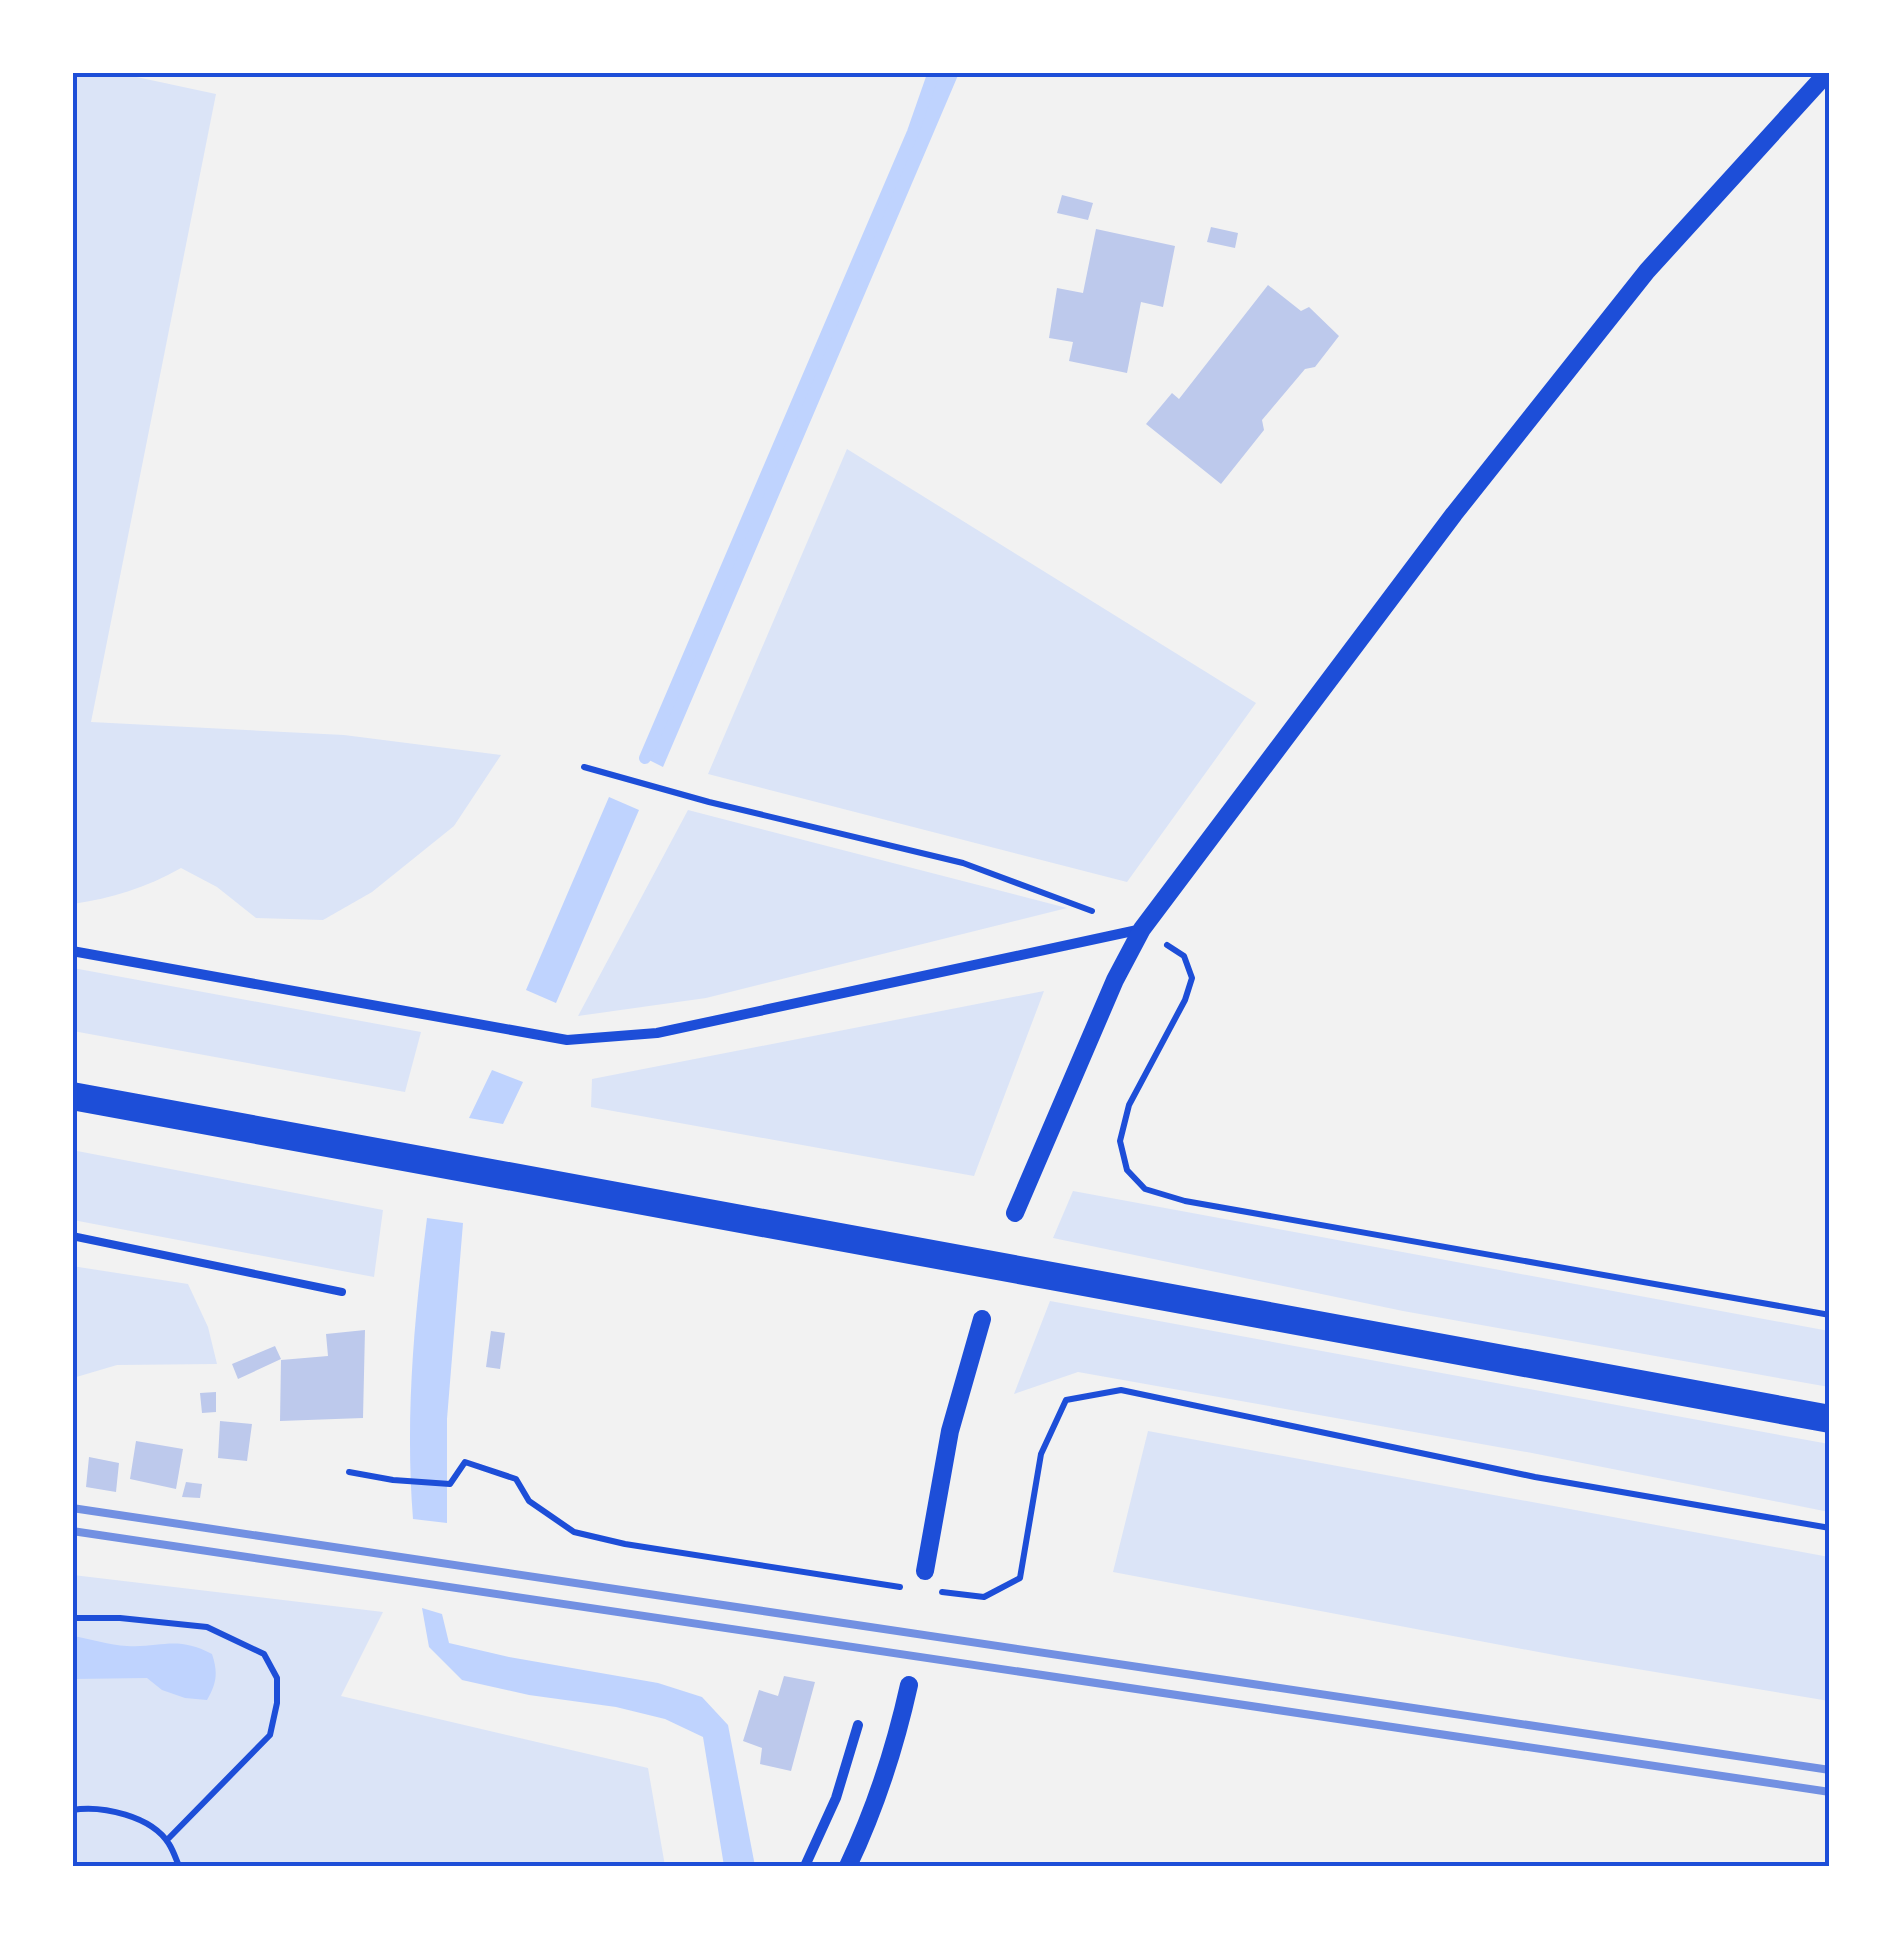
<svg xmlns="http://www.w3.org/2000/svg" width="1902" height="1939" font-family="Montserrat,sans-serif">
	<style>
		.green { fill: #dbe4f7 }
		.water { fill: #bfd3fe }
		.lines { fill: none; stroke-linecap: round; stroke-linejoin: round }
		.stream { stroke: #bfd3fe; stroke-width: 12 }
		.building { fill: #bdc9ec }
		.path { stroke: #1d4ed8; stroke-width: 6 }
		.service { stroke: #1d4ed8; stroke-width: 8 }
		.minor { stroke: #1d4ed8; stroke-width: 10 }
		.tertiary { stroke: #1d4ed8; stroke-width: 18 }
		.trunk { stroke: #1d4ed8; stroke-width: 28 }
		.rail { stroke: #7290e2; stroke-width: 8 }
		.neatline { fill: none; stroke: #1d4ed8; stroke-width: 4 }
	</style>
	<rect width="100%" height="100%" fill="#f2f2f2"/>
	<path class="green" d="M113 72 216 94 91 722 344 735 501 755 454 826 372 892 323 920 256 918 217 887 181 868C146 888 112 898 73 904V73Z
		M847 449 1256 703 1127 882 708 774Z
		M688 810 1067 908 706 998 578 1016Z
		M73 968 421 1032 405 1092 73 1031Z
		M1044 991 974 1176 591 1107 592 1079Z
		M72 1150 383 1210 374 1277 73 1220Z
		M1073 1191 1829 1331V1387L1403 1311 1053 1238Z
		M72 1266 188 1284 208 1327 217 1364 117 1365 73 1378Z
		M1050 1301 1829 1444V1512L1532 1453 1078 1372 1014 1394Z
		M1148 1431 1829 1557V1701L1565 1657 1113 1572Z
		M73 1575 383 1612 341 1696 648 1768 665 1866H73Z"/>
	<path class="water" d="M934 73H959L663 767 645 758 913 132Z
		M609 797 639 810 556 1003 526 990Z
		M492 1070 523 1082 503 1124 469 1118Z
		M427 1218 463 1223 447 1419V1523L413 1519C405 1418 414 1319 427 1218Z
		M422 1608 442 1614 449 1643 509 1657 658 1683 702 1697 728 1725 755 1866H724L703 1737 665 1719 616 1707 529 1695 462 1680 429 1647Z
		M73 1636C91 1639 109 1645 127 1646 162 1648 176 1635 212 1654 218 1672 217 1683 207 1700L185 1698 162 1690 147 1678 73 1679Z"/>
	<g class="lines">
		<path class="stream" d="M645 758 913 132 934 72"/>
	</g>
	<path class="building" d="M1062 195 1093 203 1088 220 1057 213Z
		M1211 227 1238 233 1235 248 1207 242Z
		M1096 229 1175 246 1163 307 1141 302 1127 373 1069 361 1073 342 1049 338 1057 288 1083 293Z
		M1268 285 1301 311 1309 307 1339 336 1315 367 1305 369 1262 420 1264 430 1221 484 1146 424 1172 393 1179 399Z
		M365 1330 363 1418 280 1421 281 1360 328 1356 326 1334Z
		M491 1331 505 1333 500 1369 486 1367Z
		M275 1346 281 1359 238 1379 232 1364Z
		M216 1392V1412L202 1413 200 1393Z
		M220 1421 252 1424 247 1461 218 1458Z
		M136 1441 183 1449 176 1489 130 1479Z
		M89 1457 119 1463 116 1492 86 1487Z
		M186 1482 202 1484 200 1498 182 1497Z
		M784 1676 815 1682 791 1771 760 1764 762 1748 743 1741 759 1690 778 1696Z"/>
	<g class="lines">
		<path class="path" d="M584 767 709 802 963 863 1092 911
			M1167 945 1184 956 1192 978 1185 1000 1129 1105 1120 1141 1127 1170 1145 1189 1185 1201 1830 1315
			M349 1472 393 1480 450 1484 465 1462 516 1479 529 1501 574 1532 625 1544 900 1587
			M942 1592 984 1597 1020 1578 1041 1454 1066 1400 1121 1390 1535 1477 1830 1528
			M72 1618H120L207 1627 264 1654 277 1678V1703L270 1735 167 1840
			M72 1810C102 1805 152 1816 169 1844 173 1850 176 1859 179 1866"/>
		<path class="service" d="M72 1236 342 1292"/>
		<path class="minor" d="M72 951 567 1040 657 1033 1142 929
			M805 1866 836 1798 858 1725"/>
		<path class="tertiary" d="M1015 1213 1115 980 1142 929 1454 514 1647 271 1828 72
			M925 1571 950 1431 982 1319
			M848 1866C876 1807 895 1748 909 1685"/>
		<path class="trunk" d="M72 1096 1830 1419"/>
		<path class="rail" d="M72 1508 1830 1770
			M72 1531 1830 1792"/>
	</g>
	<rect width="1902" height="1939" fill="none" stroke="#ffffff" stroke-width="150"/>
	<rect x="75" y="75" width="1752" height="1789" class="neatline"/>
</svg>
